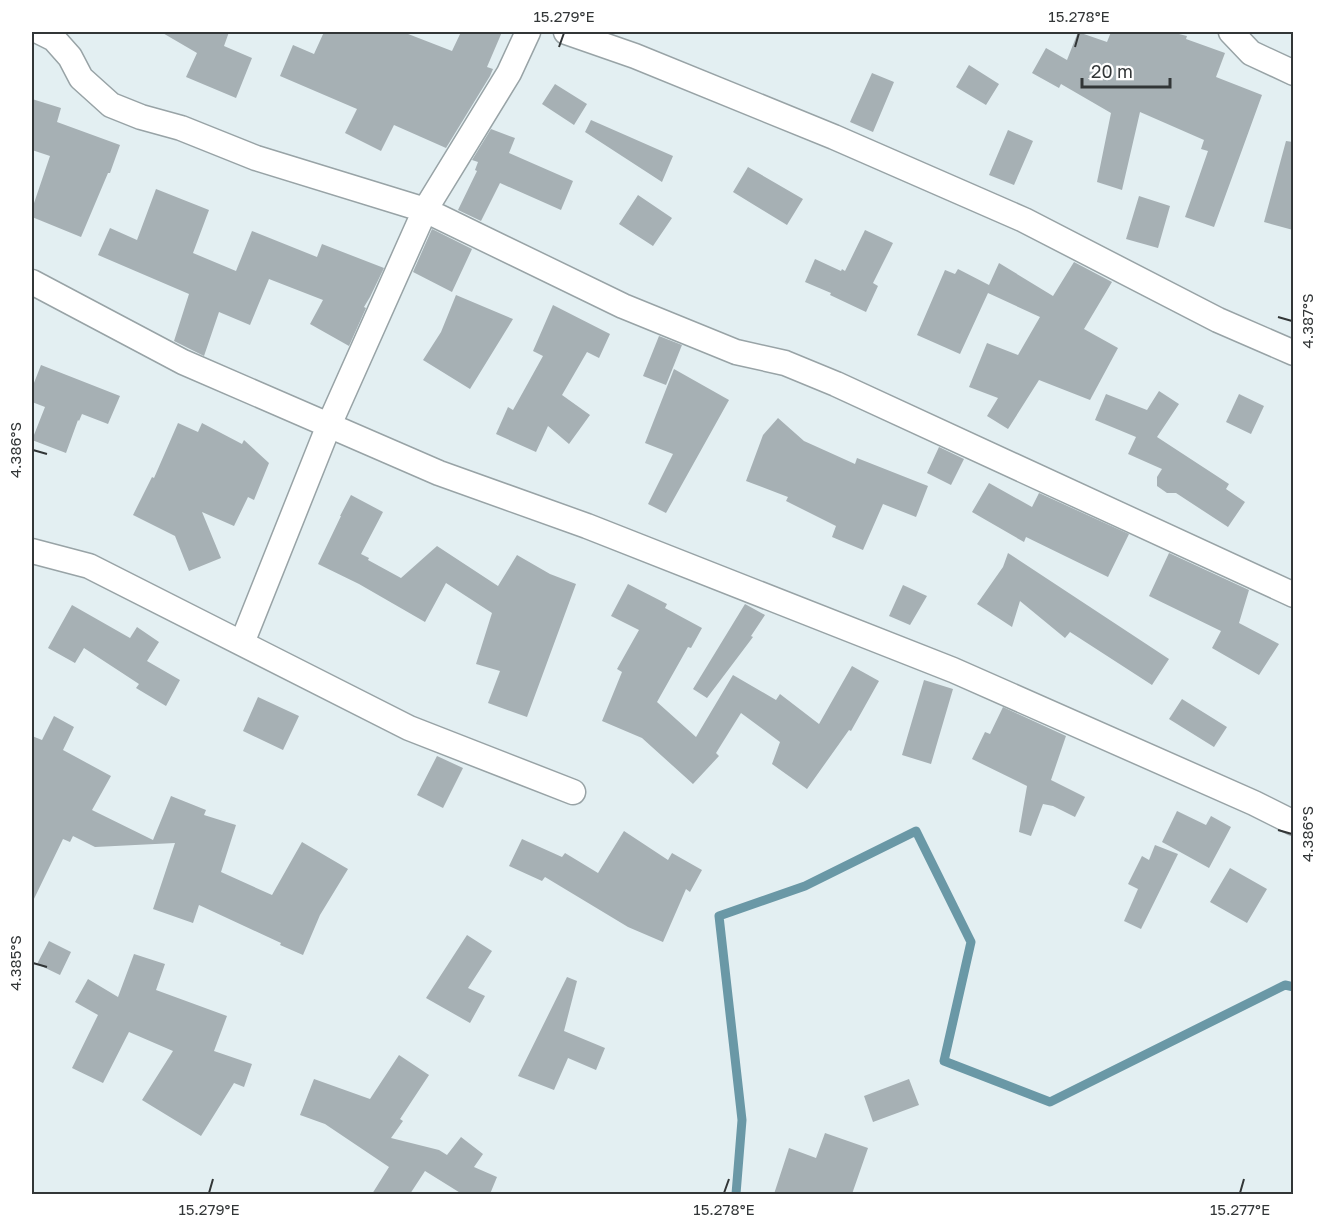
<svg xmlns="http://www.w3.org/2000/svg" width="1325" height="1226" font-family="'Golos Text',sans-serif">
	<style>
		.lines { fill: none; stroke-linecap: round; stroke-linejoin: round }
		.stream { stroke: #6a98a6; stroke-width: 9 }
		.building { fill: #a6b0b4 }
		.minor-casing { stroke: #98a3a6; stroke-width: 27 }
		.minor { stroke: #fff; stroke-width: 24 }
		.ticks { fill: none; stroke: #323637; stroke-width: 2 }
		.neatline { fill: none; stroke: #323637; stroke-width: 2 }
		.ticks-label { font-size: 15px; text-anchor: middle; fill: #323637 }
	</style>
	<rect width="100%" height="100%" fill="#e3eff2"/>
	<g class="lines">
		<path class="stream" d="M736 1194 742 1120 719 916 805 886 916 831 971 942 944 1061 1050 1102 1285 985 1294 987"/>
	</g>
	<path class="building" d="M161 32H229L224 46 252 58 236 98 186 77 197 53Z
		M324 32H403L452 51 461 32H502L487 67 493 69 490 76 446 148 394 125 381 151 345 133 357 109 280 76 293 45 314 54Z
		M1078 32 1107 42 1111 32H1171L1187 36 1186 39 1225 53 1216 77 1262 95 1214 227 1185 217 1208 151 1201 149 1204 140 1140 112 1122 190 1097 182 1111 113 1061 84 1059 88 1032 73 1046 48 1067 60Z
		M969 65 999 84 986 105 956 87Z
		M872 73 894 82 873 132 850 122Z
		M555 84 587 104 574 125 542 104Z
		M32 99 61 108 57 122 120 145 110 173H108L81 237 32 217V209L50 156 32 150Z
		M591 120 673 156 662 182 585 132Z
		M491 129 515 138 509 153 573 181 561 210 500 183 481 221 458 210 477 171 475 170 478 162 472 160Z
		M1008 130 1033 141 1014 185 989 175Z
		M1286 141 1293 142V230L1264 222Z
		M748 167 803 199 787 225 733 192Z
		M156 189 209 210 193 253 236 271 252 231 317 257 322 244 384 268 370 297 364 307 366 308 349 346 310 324 323 300 269 279 250 325 219 312 204 356 174 341 189 294 98 255 110 228 137 240Z
		M638 195 672 218 653 246 619 224Z
		M1139 196 1170 206 1158 248 1126 239Z
		M432 229 472 249 452 292 413 272Z
		M865 230 893 243 873 283 878 286 866 312 830 295 831 293 805 282 815 259 841 271 842 269 845 271Z
		M1074 262 1112 282 1084 329 1118 348 1090 400 1039 380 1008 429 987 416 998 398 969 387 987 343 1018 355 1040 317 988 293 960 354 917 335 945 270 955 274 958 269 989 285 999 263 1053 296Z
		M456 295 513 319 470 389 423 360 441 332Z
		M553 305 610 334 599 358 587 352 562 395 590 415 569 444 548 426 536 452 496 434 508 407 513 410 543 356 533 351Z
		M659 336 682 345 666 385 643 376Z
		M41 365 120 396 108 424 82 414 79 421 78 420 66 453 32 440 45 407 32 402V388Z
		M674 369 729 400 666 513 648 504 673 454 645 443Z
		M1159 391 1179 404 1157 437 1229 484 1226 489 1245 502 1228 527 1176 493H1167L1157 486V477L1162 469 1128 454 1136 437 1095 420 1106 394 1147 410Z
		M1239 394 1264 406 1251 434 1226 422Z
		M778 418 804 441 855 464 857 458 928 486 916 517 883 504 863 550 832 537 836 526 786 501 788 497 746 481 763 435Z
		M178 423 198 432 202 423 242 444 244 440 269 463 254 500 248 497 234 526 202 512 221 558 189 571 175 536 133 515 152 477 154 478Z
		M939 447 964 459 951 485 927 473Z
		M989 483 1032 507 1039 493 1129 534 1108 577 1026 537 1024 542 972 512Z
		M351 495 383 512 361 554 369 558 368 560 401 578 437 546 498 586 517 555 550 574 576 584 527 717 488 703 500 671 476 664 492 613 446 583 425 622 359 584 318 564 341 516H340Z
		M1008 553 1169 659 1152 685 1070 632 1065 638 1020 601 1012 627 977 604 1003 567Z
		M1169 553 1249 590 1239 623 1279 644 1259 675 1212 648 1221 631 1149 596Z
		M628 584 667 604 665 608 702 628 691 648 688 647 657 702 696 737 733 675 776 700 780 694 819 724 852 666 879 681 851 731 849 730 807 789 772 764 780 742 741 713 716 753 719 756 693 784 642 738 602 721 622 672 617 669 639 630 611 616Z
		M903 585 927 596 910 625 889 616Z
		M745 604 765 615 751 636 753 637 707 698 693 689Z
		M72 605 130 638 137 627 159 642 147 661 180 680 166 706 136 688 139 684 84 648 75 663 48 648Z
		M924 680 953 689 931 764 902 755Z
		M258 697 299 716 283 750 243 731Z
		M1182 699 1227 727 1214 747 1169 719Z
		M1003 707 1066 736 1051 780 1085 797 1075 817 1053 806 1043 804 1031 836 1019 832 1027 786 972 759 985 732 990 734Z
		M54 716 74 727 63 750 111 776 92 810 153 840 171 796 206 810 204 815 236 825 221 872 272 895 302 842 348 869 320 915 303 955 280 945 281 943 199 905 193 923 153 909 175 843 95 847 73 836 70 842 63 839 32 903V736L42 740Z
		M437 756 463 768 443 808 417 795Z
		M1177 811 1206 825 1211 816 1231 827 1209 868 1162 842Z
		M624 831 668 860 672 853 702 870 690 892 686 889 663 942 628 927 545 877 542 881 509 866 522 839 562 857 565 853 598 873Z
		M1155 845 1178 854 1141 929 1124 921 1138 889 1128 884 1142 856 1149 860Z
		M1230 868 1267 889 1247 923 1210 902Z
		M467 935 492 951 468 988 485 996 470 1023 426 998Z
		M49 941 71 952 60 975 37 964Z
		M134 954 165 964 156 990 227 1016 214 1051 252 1064 244 1087 234 1083 201 1136 142 1100 173 1051 129 1032 103 1083 72 1068 98 1015 75 1002 88 979 118 997Z
		M567 977 577 981 564 1031 605 1048 596 1070 568 1058 554 1090 518 1076Z
		M399 1055 429 1075 400 1119 403 1121 391 1138 439 1150 447 1155 461 1137 483 1154 474 1167 497 1177 490 1194H462L425 1171 410 1194H372L389 1167 325 1124 300 1115 314 1079 370 1099Z
		M909 1079 919 1105 873 1122 864 1096Z
		M825 1133 868 1148 852 1194H774L789 1148 816 1158Z"/>
	<g class="lines">
		<g class="minor-casing">
			<path id="minor" d="M40 32 54 39 70 57 81 78 111 105 141 117 181 128 256 158 425 210 623 306 736 352 785 363 836 384 1294 595
				M566 32 635 56 834 137 1024 220 1218 320 1294 353
				M1231 32 1251 53 1294 73
				M32 282 183 362 439 473 587 526 953 670 1254 803 1294 823
				M32 551 89 566 409 728 573 792
				M242 643 329 425 425 210 509 73 528 32"/>
		</g>
		<use href="#minor" class="minor"/>
	</g>
	<path class="ticks" d="M559 47 564 33M1075 47 1079 33M1278 317 1292 321M33 450 47 454M1278 830 1292 834M33 963 47 967M209 1193 213 1179M724 1193 729 1179M1240 1193 1244 1179"/>
	<rect width="1325" height="1226" fill="none" stroke="#ffffff" stroke-width="66"/>
	<path d="M1082 78v9h88v-9" fill="none" stroke="#323637" stroke-width="3"/>
	<text x="1091" y="78" font-size="18" fill="#323637" stroke="#ffffff" stroke-width="4.5" paint-order="stroke">20 m</text>
	<rect x="33" y="33" width="1259" height="1160" class="neatline"/>
	<g class="ticks-label">
		<text x="564" y="22">15.279°E</text>
		<text x="1079" y="22">15.278°E</text>
		<text transform="translate(1308 321) rotate(-90)" y="5">4.387°S</text>
		<text transform="translate(16 450) rotate(-90)" y="5">4.386°S</text>
		<text transform="translate(1308 834) rotate(-90)" y="5">4.386°S</text>
		<text transform="translate(16 963) rotate(-90)" y="5">4.385°S</text>
		<text x="209" y="1215">15.279°E</text>
		<text x="724" y="1215">15.278°E</text>
		<text x="1240" y="1215">15.277°E</text>
	</g>
</svg>
